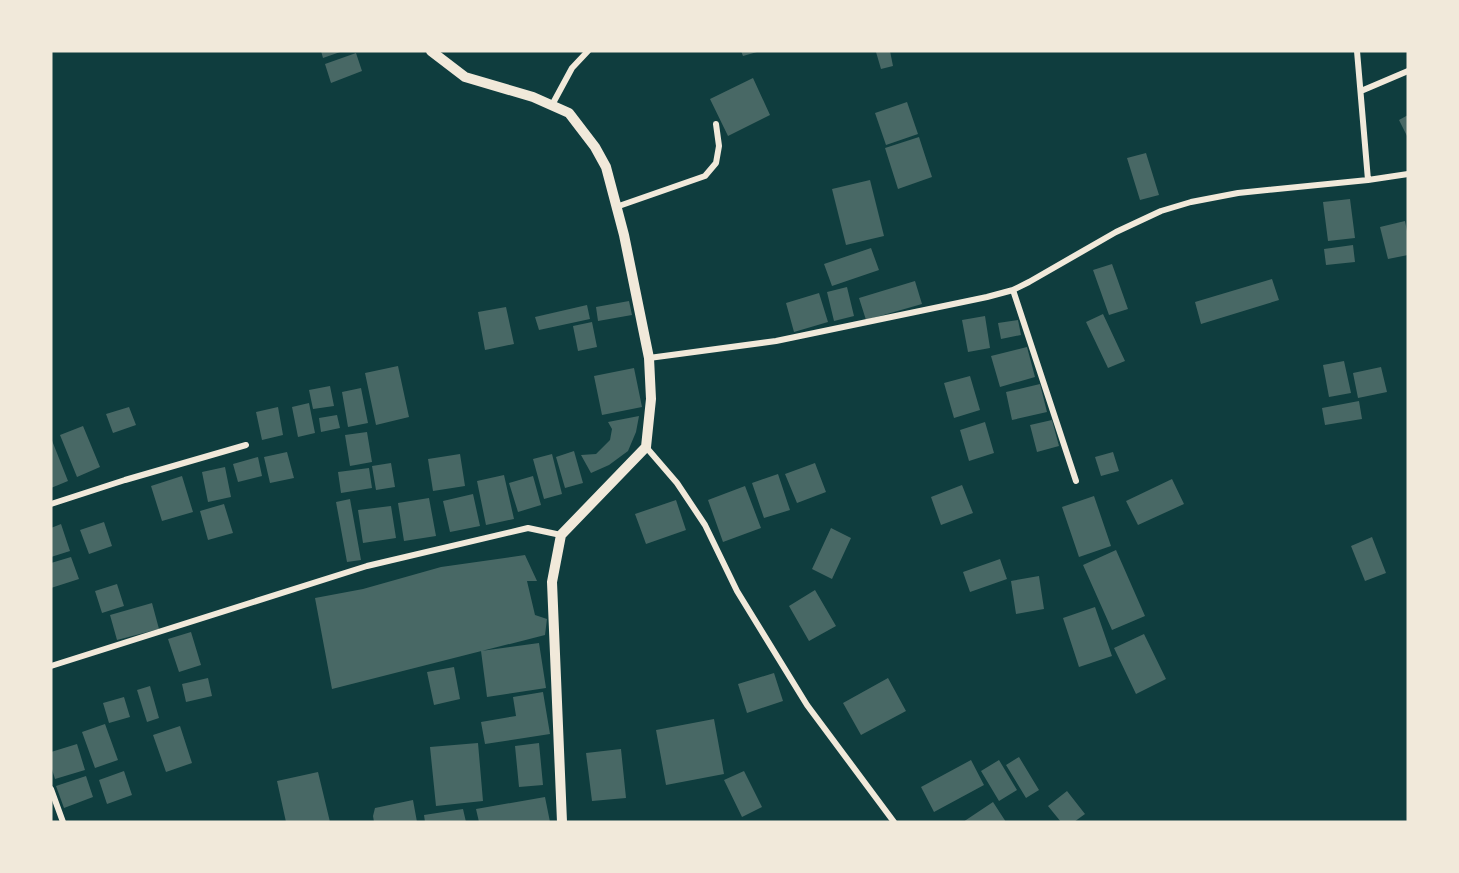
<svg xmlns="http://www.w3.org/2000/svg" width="1459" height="873" font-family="'Nunito Sans',sans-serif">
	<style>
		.building { fill: #486865 }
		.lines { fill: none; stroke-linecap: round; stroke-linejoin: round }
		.minor { stroke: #f1e9da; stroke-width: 6 }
		.tertiary { stroke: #f1e9da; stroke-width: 10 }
	</style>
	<rect width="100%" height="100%" fill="#0f3d3e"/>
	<path class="building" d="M321 51H343L323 58Z
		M741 51H757V52L743 56Z
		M890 51 893 66 881 69 876 52Z
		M356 53 362 71 331 83 325 64Z
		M753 78 770 115 728 136 710 99Z
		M907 102 918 134 886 145 875 113Z
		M1408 115V138L1399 120Z
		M919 137 932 177 898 189 885 148Z
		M1146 153 1159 195 1140 200 1127 158Z
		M870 180 884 236 846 245 832 189Z
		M1350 199 1355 238 1328 241 1323 202Z
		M1405 221 1408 236V255L1388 259 1380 227Z
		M1353 245 1355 262 1326 265 1324 249Z
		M871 248 879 270 832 286 824 264Z
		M1112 264 1128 309 1109 315 1093 270Z
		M1272 279 1279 300 1201 324 1195 302Z
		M915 281 922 304 866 320 859 298Z
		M847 287 854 316 834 321 827 292Z
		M819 293 828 322 794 332 786 303Z
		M629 301 632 315 598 321 596 307Z
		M587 305 590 319 539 330 535 317Z
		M506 307 514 344 485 350 478 312Z
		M1103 314 1125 361 1108 368 1086 322Z
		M985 316 990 348 968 352 962 320Z
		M1018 320 1021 335 1001 339 998 323Z
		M592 322 597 347 578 351 573 326Z
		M1027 347 1035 377 1000 387 991 356Z
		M1344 361 1351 393 1329 397 1323 365Z
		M398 366 409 417 376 425 365 373Z
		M1381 367 1387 392 1358 398 1353 373Z
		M634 368 642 407 602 415 594 376Z
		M970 376 980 410 954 418 944 383Z
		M1040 384 1047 412 1012 420 1006 392Z
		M330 386 334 406 313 409 309 390Z
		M361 388 368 423 348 427 342 392Z
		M1359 401 1362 419 1325 425 1322 408Z
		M309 403 315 433 298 437 292 407Z
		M129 407 136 425 113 433 106 414Z
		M278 407 283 435 262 440 256 412Z
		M337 415 340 428 321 432 319 418Z
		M639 416 636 432 628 451 609 465 591 473 581 455 596 454 610 440 612 429 608 422Z
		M1052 420 1059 446 1037 452 1030 425Z
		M985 422 994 453 969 461 960 430Z
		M83 426 100 467 77 477 60 435Z
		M367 432 372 462 350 466 345 435Z
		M51 438 68 481 51 488Z
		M574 451 583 483 565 488 556 457Z
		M287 452 294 478 270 483 264 457Z
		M1113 452 1119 471 1101 476 1095 457Z
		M460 454 465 486 433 491 428 459Z
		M552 454 562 494 544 499 533 459Z
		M258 457 262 476 238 482 233 464Z
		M391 463 395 487 376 490 372 466Z
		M815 463 826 492 797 503 785 474Z
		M225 467 231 497 208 502 202 472Z
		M369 468 372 488 341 493 338 472Z
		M778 474 790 510 764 518 752 483Z
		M504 475 514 519 486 525 477 481Z
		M182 476 193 512 162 521 151 486Z
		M533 476 541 505 518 512 509 483Z
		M1172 479 1184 504 1138 525 1126 501Z
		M962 485 973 513 941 525 931 497Z
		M745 486 761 528 723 542 708 500Z
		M473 494 480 526 450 532 443 501Z
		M1094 496 1111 546 1079 557 1062 507Z
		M429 498 436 536 404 541 398 503Z
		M350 499 361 560 347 562 336 502Z
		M676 500 686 530 646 544 635 514Z
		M224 504 233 533 208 540 200 511Z
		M391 506 396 538 363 543 358 510Z
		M104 522 112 546 89 554 80 530Z
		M61 524 70 551 51 557V528Z
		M831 528 851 538 832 579 812 569Z
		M1372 537 1386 573 1365 581 1351 546Z
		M1116 550 1145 616 1112 630 1083 565Z
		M525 555 537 581H527L535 615 547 619 545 635 332 689 315 598 363 589 441 567Z
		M71 557 79 579 51 588V563Z
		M1000 559 1007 579 970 592 963 572Z
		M1039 576 1044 609 1016 614 1011 581Z
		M117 584 124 606 102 613 95 591Z
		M815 590 836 626 809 641 789 606Z
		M152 603 159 629 117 640 110 615Z
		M1095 607 1112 656 1079 667 1063 618Z
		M191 632 201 665 179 672 168 639Z
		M1144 634 1166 679 1136 694 1114 648Z
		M539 643 546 688 487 697 481 651Z
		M454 667 460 699 434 705 427 672Z
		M774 673 783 701 747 713 738 684Z
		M208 678 212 696 186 702 182 684Z
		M888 678 906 711 861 735 843 703Z
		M150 686 159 718 147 722 137 690Z
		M543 692 550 734 485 744 481 722 516 716 513 697Z
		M124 697 130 717 109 723 103 703Z
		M714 719 724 774 666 785 656 730Z
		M105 724 118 760 95 768 82 732Z
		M180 726 192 763 166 772 153 735Z
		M478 743 483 801 436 806 430 747Z
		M539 743 543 785 519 787 515 746Z
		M77 744 85 770 55 779 51 766V752Z
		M621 749 626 798 592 801 586 753Z
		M1019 757 1039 790 1026 798 1006 765Z
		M971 760 984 785 934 812 921 787Z
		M999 760 1017 790 999 801 981 771Z
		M124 771 132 795 107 804 99 780Z
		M744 771 762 807 742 817 724 780Z
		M318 772 330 822H286L277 781Z
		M86 776 93 797 64 808 56 786Z
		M1067 791 1085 814 1074 822H1061L1048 806Z
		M545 797 550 822H479L476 809Z
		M413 800 417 822H374L373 816 375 808Z
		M993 802 1006 822H963Z
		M463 809 466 822H425L424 815Z"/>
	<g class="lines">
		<path class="minor" d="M1357 51 1368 180
			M1361 91 1408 71
			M552 105 572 68 588 51
			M616 207 705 176 716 163 719 146 716 124
			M1013 290 1076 481
			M649 358 776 341 987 297 1013 290 1029 282 1116 232 1161 211 1191 202 1238 193 1368 180 1408 174
			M646 447 677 483 705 525 737 591 807 705 894 822
			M51 504 125 480 246 445
			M51 666 367 566 528 528 561 535
			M51 789 63 822"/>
		<path class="tertiary" d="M431 51 465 77 533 97 569 113 595 147 606 167 624 235 649 358 651 399 646 447 561 535 552 582 562 822"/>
	</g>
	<rect width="1459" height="873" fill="none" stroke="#f1e9da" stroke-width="105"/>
</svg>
